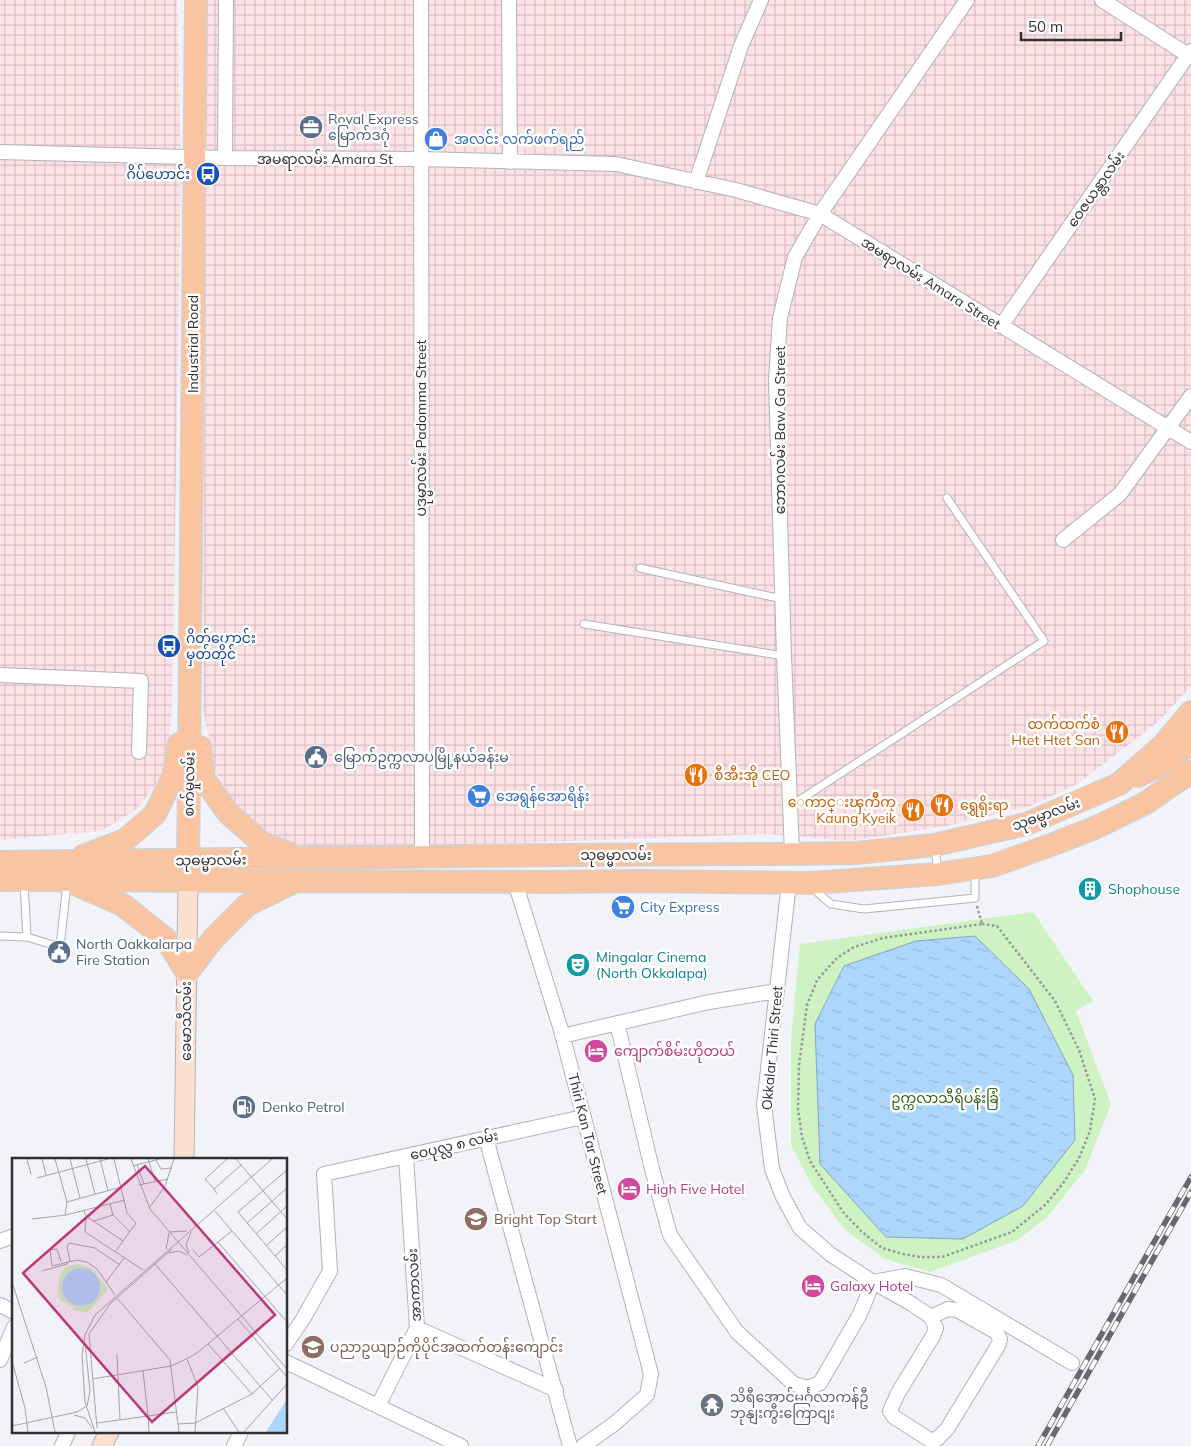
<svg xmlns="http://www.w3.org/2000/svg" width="1191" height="1446" font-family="Mulish,'Noto Sans Myanmar',sans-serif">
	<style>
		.industrial { fill: url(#industrial-grid) }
		.green { fill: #cef2c1 }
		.water { fill: url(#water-ripples); stroke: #88a4c0 }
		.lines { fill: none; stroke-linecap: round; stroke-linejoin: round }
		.lane-casing { stroke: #b2b2b8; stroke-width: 9 }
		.street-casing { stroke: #b2b2b8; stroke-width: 16 }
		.secondary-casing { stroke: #b2b2b8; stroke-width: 21 }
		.primary-casing { stroke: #d1d1d2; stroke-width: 24 }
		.path { stroke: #97979c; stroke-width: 2.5; stroke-dasharray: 2.5 2.5; stroke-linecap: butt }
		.lane { stroke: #fff; stroke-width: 7 }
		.street { stroke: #fff; stroke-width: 14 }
		.secondary { stroke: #fde1d0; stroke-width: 19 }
		.primary { stroke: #fbc4a1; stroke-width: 21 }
		.rail-casing { stroke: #69696d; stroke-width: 5.5 }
		.rail { stroke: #fff; stroke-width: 4; stroke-dasharray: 11; stroke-linecap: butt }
		.labels { text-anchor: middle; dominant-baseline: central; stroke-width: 5; stroke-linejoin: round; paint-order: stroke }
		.service-label { font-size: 14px; fill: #4e5e75; stroke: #fff; text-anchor: start }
		.shop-label { font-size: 14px; fill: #366cbe; stroke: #fff; text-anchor: start }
		.street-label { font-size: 14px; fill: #303033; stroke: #fff }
		.transit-label { font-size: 14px; fill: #164399; stroke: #fff; text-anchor: end }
		.food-label { font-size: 14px; fill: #c56008; stroke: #fff; text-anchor: end }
		.culture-label { font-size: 14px; fill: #0d838f; stroke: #fff; text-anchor: start }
		.hotel-label { font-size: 14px; fill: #b23c85; stroke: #fff; text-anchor: start }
		.park-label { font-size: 14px; fill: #2e5f17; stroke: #fff }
		.education-label { font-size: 14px; fill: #785e54; stroke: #fff; text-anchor: start }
		.worship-label { font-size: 14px; fill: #5b616d; stroke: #fff; text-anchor: start }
		.inset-road { fill: none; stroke: #a4a4aa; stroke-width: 1 }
		.view { fill: #bc377b; fill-opacity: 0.15; stroke: #bc377b; stroke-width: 2.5 }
		.inset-edge { fill: none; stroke: #303033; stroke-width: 2.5 }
	</style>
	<defs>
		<pattern id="industrial-grid" width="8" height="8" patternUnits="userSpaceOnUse" patternTransform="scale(1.25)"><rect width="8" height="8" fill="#fce1e6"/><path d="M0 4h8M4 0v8" fill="none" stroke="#d8c1c6"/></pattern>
		<pattern id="water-ripples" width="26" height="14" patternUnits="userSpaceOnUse" patternTransform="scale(1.25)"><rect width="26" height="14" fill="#add6fc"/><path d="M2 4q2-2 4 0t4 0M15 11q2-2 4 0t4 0" fill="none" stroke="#95b8d8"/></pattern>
	</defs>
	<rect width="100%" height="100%" fill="#f2f2f9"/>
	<path class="industrial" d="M0 0H177L181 171 172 707 166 771 137 809 101 831 0 840Z
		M206 0H1191V686L1158 722 1077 784 1030 806 946 826 850 841 766 834 315 850 273 837 236 806 216 772 203 709Z"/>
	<path class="green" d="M1033 912 1093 1001 1076 1011 1111 1104 1085 1170 1047 1217 1018 1240 930 1272 885 1259 845 1230 813 1187 791 1145V1040L800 944Z"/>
	<path class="water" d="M975 936 1029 989 1073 1075 1075 1140 1023 1206 963 1239 886 1237 820 1164 815 1024 844 966 916 941Z"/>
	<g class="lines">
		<g class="lane-casing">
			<path id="lane" d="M640 568 782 599
				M584 624 784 656
				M789 807 1044 641 947 498
				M935 847 938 871
				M24 883 27 937
				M814 887 819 894 831 904 864 909 975 898V871
				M0 936 27 937 60 947 67 883"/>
		</g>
		<g class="street-casing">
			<path id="street" d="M421 0 422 856
				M509 0 510 162
				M1102 0 1188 55 1191 51
				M0 152 225 158 420 159 616 164 736 190 820 214 1191 442
				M225 158 226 0
				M696 182 741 46 761 0
				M1001 326 1188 55 1191 57
				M1063 540 1120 494 1191 396
				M0 675 141 681 139 752
				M792 853 784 656 776 380 780 318 795 257 820 214 967 0
				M515 882 561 1030 651 1374 647 1395 614 1424 583 1446
				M789 883 764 1105 772 1169 783 1197 800 1228 830 1254 873 1282 912 1304 931 1317 936 1328 933 1336 898 1393 890 1411 894 1417 930 1440 937 1439 947 1429 999 1344 1000 1339 996 1332 957 1310 948 1309 931 1317
				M617 1023 652 1169 670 1235 737 1332 794 1384 808 1388 820 1383 860 1314 873 1282 905 1276 941 1285 1072 1363
				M562 1036 709 1002 777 991
				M486 1138 570 1446
				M0 1241 14 1236
				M0 1305 14 1312
				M417 1328 556 1390
				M286 1344 303 1319 330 1271 324 1174 583 1117
				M0 1360 14 1327
				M286 1362 461 1446
				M378 1406 417 1328 406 1156
				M62 1446 68 1432
				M234 1446 241 1432"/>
		</g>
		<g class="secondary-casing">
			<path id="secondary" d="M184 1160 188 882
				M102 1446 109 1432"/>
		</g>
		<g class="primary-casing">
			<path id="primary" d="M200 747 204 779 228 813 262 843 290 854
				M1138 776 1171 760 1191 742
				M83 856 125 840 155 814 173 777 179 744
				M0 862 556 855 782 854 856 853 934 845 1026 824 1119 784 1163 745 1191 712
				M188 875 196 0
				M0 880 552 882 637 881 811 883 938 874 992 866 1051 845 1097 827 1144 804 1191 772
				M77 885 123 905 166 939 187 973 213 939 247 905 290 884"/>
		</g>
		<path class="path" d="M977 906 982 924
			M982 924 997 926 1055 1001 1079 1050 1095 1099 1090 1131 1079 1158 1064 1182 1046 1204 1012 1232 942 1257H920L903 1254 882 1248 861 1231 843 1212 810 1161 802 1137 798 1109 799 1065 807 1005 817 980 837 958 854 947 883 938Z"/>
		<use href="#lane" class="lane"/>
		<use href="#street" class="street"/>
		<use href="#secondary" class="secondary"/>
		<use href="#primary" class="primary"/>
		<g class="rail-casing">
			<path id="rail" d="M1038 1446 1191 1177
				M1047 1446 1191 1192"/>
		</g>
		<use href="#rail" class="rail"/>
	</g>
	<defs>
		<g id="office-disc" transform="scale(1.25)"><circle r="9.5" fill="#5c6f8a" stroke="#fff"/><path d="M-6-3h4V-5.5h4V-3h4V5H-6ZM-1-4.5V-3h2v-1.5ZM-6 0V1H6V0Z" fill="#fff"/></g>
		<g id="shop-disc" transform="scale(1.25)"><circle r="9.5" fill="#3f7fe0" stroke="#fff"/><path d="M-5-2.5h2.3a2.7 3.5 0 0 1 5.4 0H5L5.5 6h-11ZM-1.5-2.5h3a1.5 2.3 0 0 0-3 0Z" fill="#fff"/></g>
		<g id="bus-disc" transform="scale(1.25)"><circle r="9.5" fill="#1a4fb4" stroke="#fff"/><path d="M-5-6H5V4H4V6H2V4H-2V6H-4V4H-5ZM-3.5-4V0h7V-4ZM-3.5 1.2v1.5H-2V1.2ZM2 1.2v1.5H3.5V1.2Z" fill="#fff"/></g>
		<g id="restaurant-disc" transform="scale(1.25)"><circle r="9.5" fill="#e8710a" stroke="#fff"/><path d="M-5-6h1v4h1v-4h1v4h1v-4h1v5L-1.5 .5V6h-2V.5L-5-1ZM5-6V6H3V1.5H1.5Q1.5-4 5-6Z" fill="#fff"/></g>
		<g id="civic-disc" transform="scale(1.25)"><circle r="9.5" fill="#5c6f8a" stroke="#fff"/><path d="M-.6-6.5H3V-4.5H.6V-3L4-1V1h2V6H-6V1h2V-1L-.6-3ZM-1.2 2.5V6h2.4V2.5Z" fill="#fff"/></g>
		<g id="supermarket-disc" transform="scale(1.25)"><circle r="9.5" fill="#3f7fe0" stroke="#fff"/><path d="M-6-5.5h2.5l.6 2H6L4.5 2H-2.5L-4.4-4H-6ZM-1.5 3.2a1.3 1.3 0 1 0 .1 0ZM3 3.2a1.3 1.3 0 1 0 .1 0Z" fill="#fff"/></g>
		<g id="building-disc" transform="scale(1.25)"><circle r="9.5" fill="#0f9aa8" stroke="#fff"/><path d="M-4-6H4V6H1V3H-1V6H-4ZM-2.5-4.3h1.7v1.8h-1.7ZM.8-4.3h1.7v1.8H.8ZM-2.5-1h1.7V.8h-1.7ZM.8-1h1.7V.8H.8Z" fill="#fff"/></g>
		<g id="theatre-disc" transform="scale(1.25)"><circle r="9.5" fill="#0f9aa8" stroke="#fff"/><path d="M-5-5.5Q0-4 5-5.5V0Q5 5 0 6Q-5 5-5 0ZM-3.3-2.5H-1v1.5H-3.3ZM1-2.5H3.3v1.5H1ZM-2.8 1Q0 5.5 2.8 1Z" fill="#fff"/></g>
		<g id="hotel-disc" transform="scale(1.25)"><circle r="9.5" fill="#d1479c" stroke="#fff"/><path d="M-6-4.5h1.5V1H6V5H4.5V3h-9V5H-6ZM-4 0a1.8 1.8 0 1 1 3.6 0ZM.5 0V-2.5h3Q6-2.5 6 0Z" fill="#fff"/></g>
		<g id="fuel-disc" transform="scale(1.25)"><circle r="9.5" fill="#5c6f8a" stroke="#fff"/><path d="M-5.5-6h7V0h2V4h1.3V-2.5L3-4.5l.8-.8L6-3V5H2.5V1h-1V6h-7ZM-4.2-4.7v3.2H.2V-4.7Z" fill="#fff"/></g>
		<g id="school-disc" transform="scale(1.25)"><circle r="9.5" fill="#8d6e63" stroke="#fff"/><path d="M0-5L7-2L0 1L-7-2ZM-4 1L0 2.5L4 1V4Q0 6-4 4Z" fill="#fff"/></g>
		<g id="temple-disc" transform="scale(1.25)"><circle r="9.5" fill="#6b7280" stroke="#fff"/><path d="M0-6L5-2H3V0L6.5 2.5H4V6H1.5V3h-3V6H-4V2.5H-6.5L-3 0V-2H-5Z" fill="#fff"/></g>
	</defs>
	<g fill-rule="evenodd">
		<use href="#office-disc" x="311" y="127"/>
		<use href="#shop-disc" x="436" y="139"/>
		<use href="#bus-disc" x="208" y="174"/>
		<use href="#bus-disc" x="169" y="646"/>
		<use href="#restaurant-disc" x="1117" y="732"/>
		<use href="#civic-disc" x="316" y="757"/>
		<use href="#restaurant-disc" x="696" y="775"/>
		<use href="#supermarket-disc" x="479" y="796"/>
		<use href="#restaurant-disc" x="942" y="805"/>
		<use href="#restaurant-disc" x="913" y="810"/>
		<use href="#building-disc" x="1090" y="889"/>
		<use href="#supermarket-disc" x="623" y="907"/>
		<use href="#civic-disc" x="59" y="952"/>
		<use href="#theatre-disc" x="578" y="965"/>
		<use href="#hotel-disc" x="596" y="1051"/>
		<use href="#fuel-disc" x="244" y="1107"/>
		<use href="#hotel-disc" x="629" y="1189"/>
		<use href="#school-disc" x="476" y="1219"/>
		<use href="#hotel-disc" x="813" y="1286"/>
		<use href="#school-disc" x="313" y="1347"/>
		<use href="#temple-disc" x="712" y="1405"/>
	</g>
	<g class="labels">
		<g class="service-label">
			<text x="328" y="119">Royal Express<tspan x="328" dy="16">မြောက်ဒဂုံ</tspan></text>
			<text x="334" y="757">မြောက်ဥက္ကလာပမြို့နယ်ခန်းမ</text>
			<text x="76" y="944">North Oakkalarpa<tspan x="76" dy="16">Fire Station</tspan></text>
			<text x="262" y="1107">Denko Petrol</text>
		</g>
		<g class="shop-label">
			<text x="454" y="139">အလင်း လက်ဖက်ရည်</text>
			<text x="496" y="796">အေရွန်အောရိန်း</text>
			<text x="640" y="907">City Express</text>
		</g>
		<g class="street-label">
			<text x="325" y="159">အမရာလမ်း Amara St</text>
			<text transform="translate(1096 189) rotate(-55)">ဝေဇယန္တာလမ်း</text>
			<text transform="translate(931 283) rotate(32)">အမရာလမ်း Amara Street</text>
			<text transform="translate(193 344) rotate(-90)">Industrial Road</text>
			<text transform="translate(421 428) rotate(-90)">ပဒုမ္မာလမ်း Padomma Street</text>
			<text transform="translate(780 430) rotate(-90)">ဘောဂလမ်း Baw Ga Street</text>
			<text transform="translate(189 784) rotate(-89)">စက်မှုလမ်း</text>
			<text transform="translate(1046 814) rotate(-20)">သုဓမ္မာလမ်း</text>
			<text x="616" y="855">သုဓမ္မာလမ်း</text>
			<text transform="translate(211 860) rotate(-1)">သုဓမ္မာလမ်း</text>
			<text transform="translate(186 1021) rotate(-90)">ခေမာသီလမ်း</text>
			<text transform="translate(772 1048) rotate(-85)">Okkalar Thiri Street</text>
			<text transform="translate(588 1134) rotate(76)">Thiri Kan Tar Street</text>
			<text transform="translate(454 1145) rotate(-13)">ဝေပုလ္လ ၈ လမ်း</text>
			<text transform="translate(414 1285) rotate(-93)">အာကာလမ်း</text>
		</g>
		<g class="transit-label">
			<text x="190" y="174">ဂိပ်ဟောင်း</text>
			<text x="186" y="638" text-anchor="start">ဂိတ်ဟောင်း<tspan x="186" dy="16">မှတ်တိုင်</tspan></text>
		</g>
		<g class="food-label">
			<text x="1100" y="724">ထက်ထက်စံ<tspan x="1100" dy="16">Htet Htet San</tspan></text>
			<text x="714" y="775" text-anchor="start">စီအီးအို CEO</text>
			<text x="896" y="802">ေကာင္းၾကိဳက္<tspan x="896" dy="16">Kaung Kyeik</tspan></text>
			<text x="960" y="805" text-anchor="start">ရွှေရိုးရာ</text>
		</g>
		<g class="culture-label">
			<text x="1108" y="889">Shophouse</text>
			<text x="596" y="957">Mingalar Cinema<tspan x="596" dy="16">(North Okkalapa)</tspan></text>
		</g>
		<g class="hotel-label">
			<text x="614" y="1051">ကျောက်စိမ်းဟိုတယ်</text>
			<text x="646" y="1189">High Five Hotel</text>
			<text x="830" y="1286">Galaxy Hotel</text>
		</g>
		<g class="park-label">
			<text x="945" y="1098">ဥက္ကလာသီရိပန်းခြံ</text>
		</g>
		<g class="education-label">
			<text x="494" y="1219">Bright Top Start</text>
			<text x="330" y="1347">ပညာဥယျာဉ်ကိုပိုင်အထက်တန်းကျောင်း</text>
		</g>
		<g class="worship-label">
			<text x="730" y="1397">သိရီအောင်မင်္ဂလာကန်ဦ<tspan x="730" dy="16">ဘုနျးကွီးကြောငျး</tspan></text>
		</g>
	</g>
	<g transform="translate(12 1158)">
		<rect width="275" height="275" fill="#f2f2f9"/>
		<path d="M66 106 79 110 96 131 75 155 61 152V149L49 143 46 134 47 120 53 109Z" fill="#cef2c1"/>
		<path d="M50 129a19 19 0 1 1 38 0a19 19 0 1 1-38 0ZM275 241V274H254Z" fill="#add6fc"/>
		<path class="inset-road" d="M15 1 19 16M30 1 34 17M43 1 55 44 53 57M58 1 68 40M74 1 83 36M88 1 96 33M102 1 115 55 124 65 103 94M119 1 138 51 275 211M136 1 143 23M224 1 275 61M144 2 149 11 160 10M125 7 132 26M121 8 147 1M275 12 226 54 275 112M25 20 96 1M127 27 156 21M202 31 193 21 215 1M205 36 202 31 229 7M55 44 109 29M98 46 101 57 118 74M138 49 153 28 162 1M72 53 74 58 111 83M203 53 275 137M74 58 73 74 131 112M20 61 54 57 113 42M82 63 101 57M235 65 275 30M158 74 175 73M244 76 275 48M206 84 275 164M254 88 275 69M154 91 157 75M181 92 187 99 220 73M157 95 167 93 175 97M177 95 174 87 179 74M263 98 275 87M49 104 45 91 38 92 40 108 65 102 75 104 85 111 103 137M143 106 261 243M30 113 55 106 58 103 55 88 57 85 83 90 108 107M0 124 34 229 43 274M94 124 112 100M105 140 158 202 167 274M226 161 275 219M196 186 240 236M105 197 108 262M175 201 186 229 183 274M0 203 13 250 16 274M12 205 26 199M80 221 159 208 170 203 185 195 275 120M211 250 227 274M62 257 73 260 80 270M85 265 136 258 131 213M166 266 183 265 240 236 268 210M0 268 65 254 75 248 78 233 73 185M85 270 77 176 98 146 160 91M83 274 73 244 70 197 73 177 83 157 260 1M137 274 136 258 164 254M232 274 275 226"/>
		<path class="view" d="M133 8 263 157 140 264 11 115Z"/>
		<rect width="275" height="275" class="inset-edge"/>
	</g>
	<path d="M1021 32v8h100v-8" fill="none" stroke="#303033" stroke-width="2.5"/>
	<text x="1028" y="32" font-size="15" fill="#303033" stroke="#ffffff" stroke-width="4" paint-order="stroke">50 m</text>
</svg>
